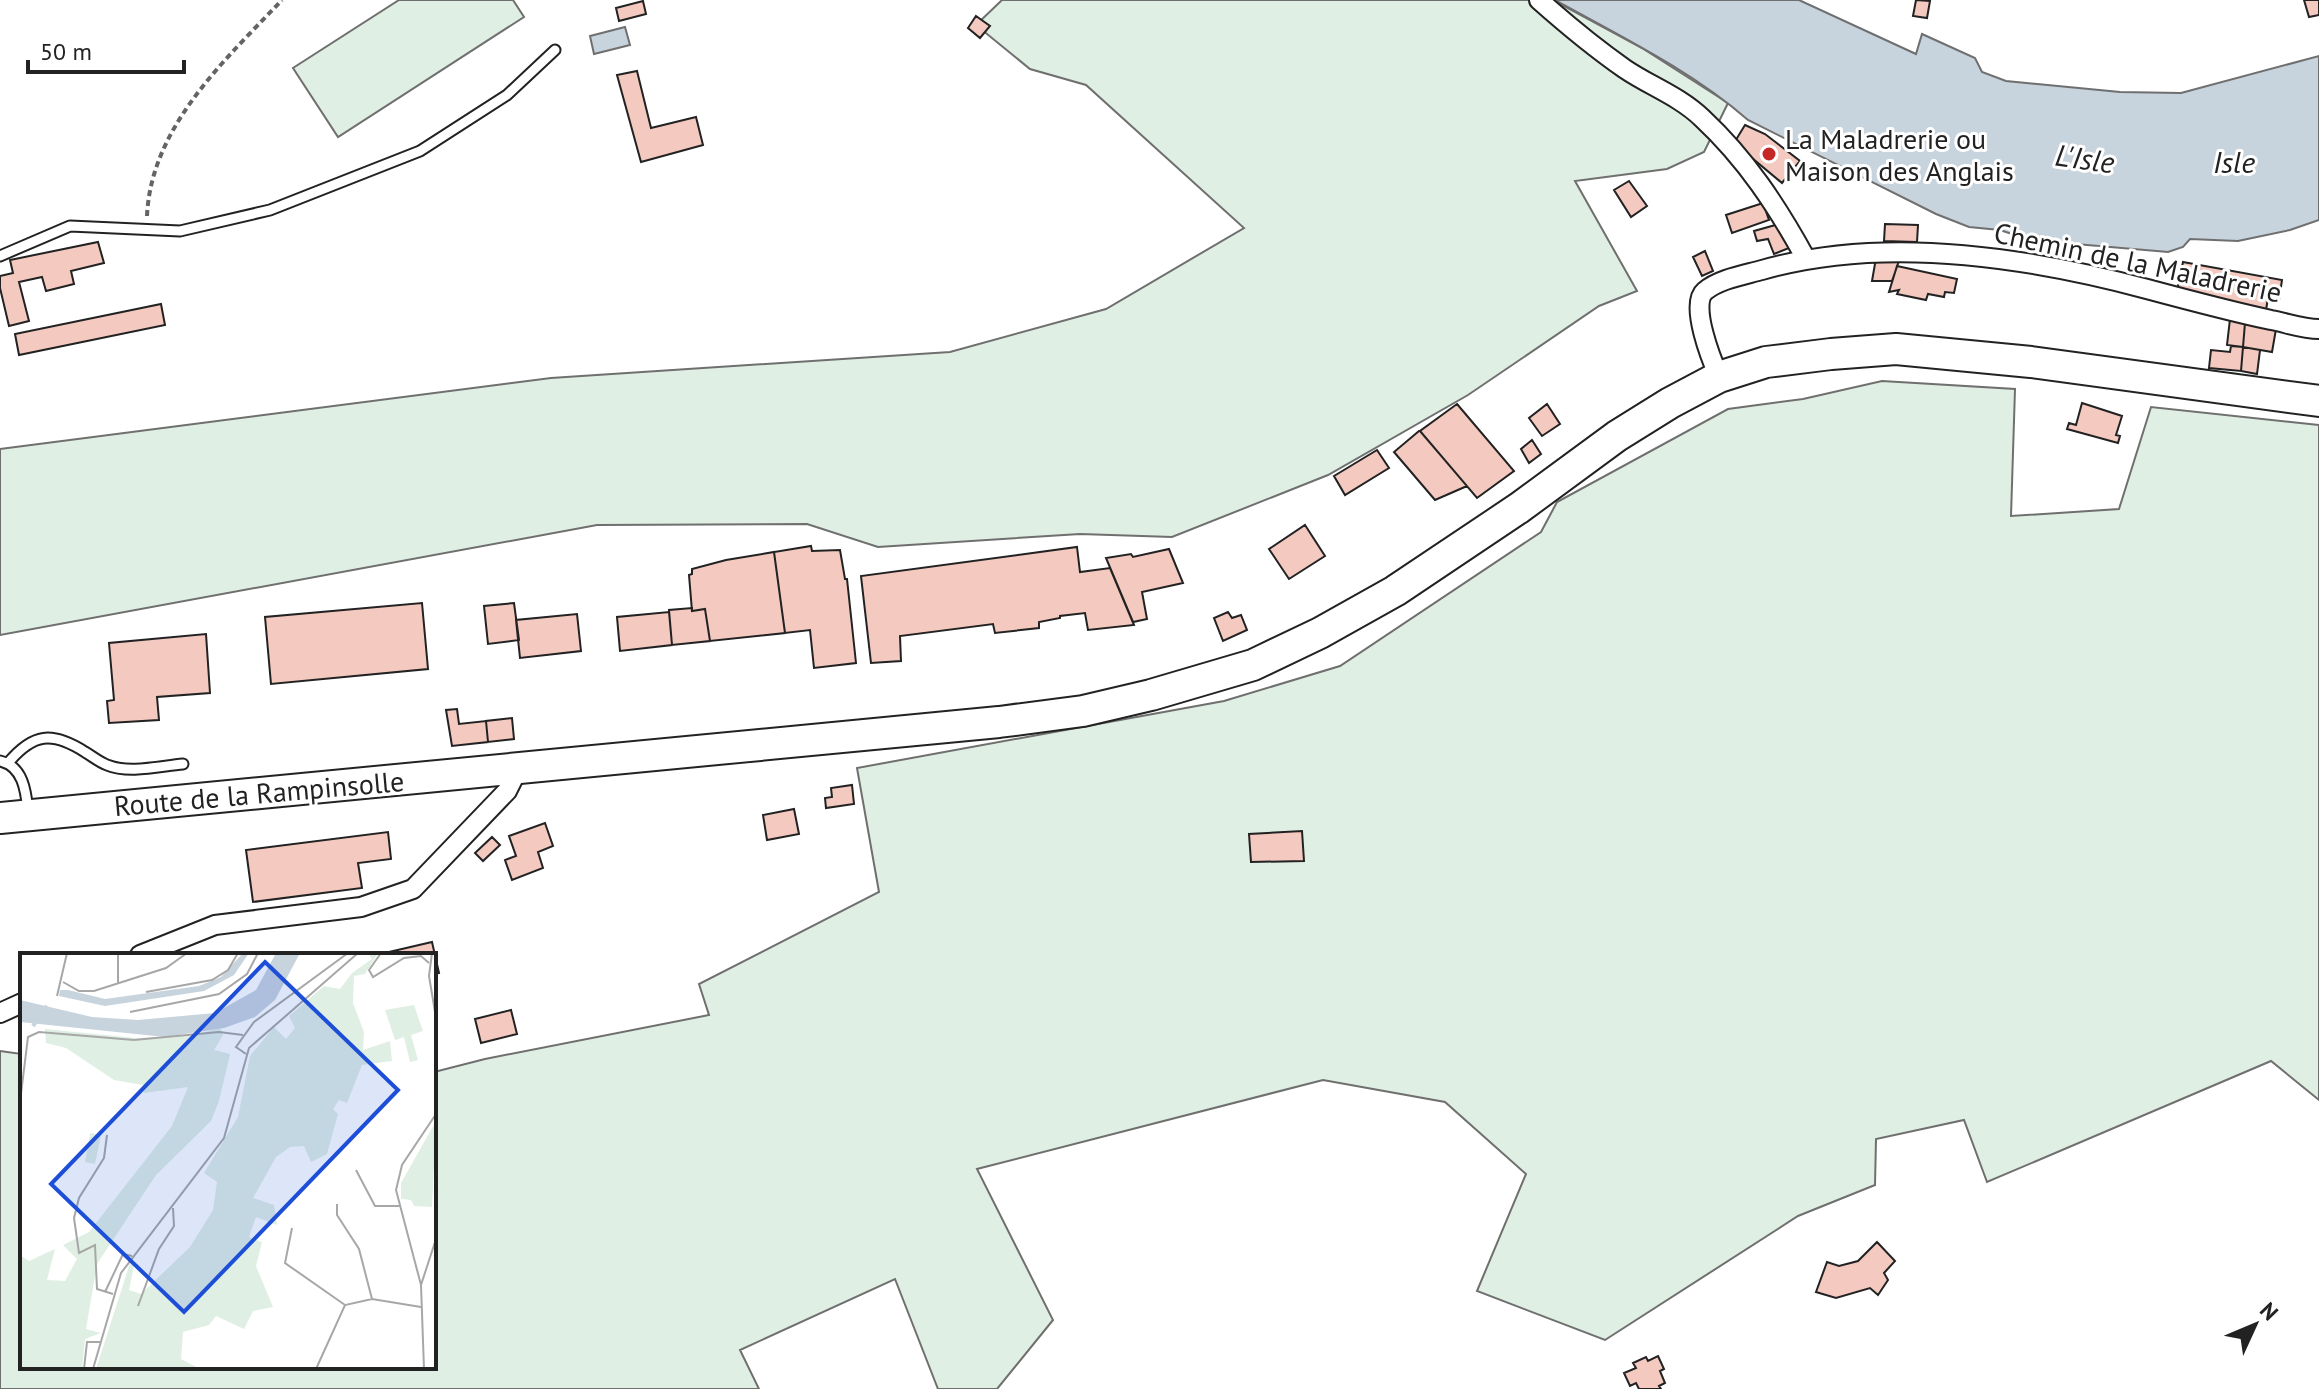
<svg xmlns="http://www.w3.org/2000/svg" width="2319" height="1389" font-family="'PT Sans',sans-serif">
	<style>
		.green { fill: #e0efe3; stroke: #6f6f6f; stroke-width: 2 }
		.water { fill: #c7d3dd; stroke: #6f6f6f; stroke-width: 2 }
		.building { fill: #f3c9c0; stroke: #222; stroke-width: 2 }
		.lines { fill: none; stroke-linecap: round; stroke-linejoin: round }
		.lane-casing { stroke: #222; stroke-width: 13 }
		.street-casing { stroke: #222; stroke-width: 22 }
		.primary-casing { stroke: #222; stroke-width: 34 }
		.path { stroke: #646464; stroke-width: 4; stroke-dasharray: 6 4; stroke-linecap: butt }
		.lane { stroke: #fff; stroke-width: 9 }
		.street { stroke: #fff; stroke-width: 18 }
		.primary { stroke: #fff; stroke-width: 30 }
		.poi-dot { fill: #c62828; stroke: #fff; stroke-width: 3 }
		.labels { text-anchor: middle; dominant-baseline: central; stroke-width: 6; stroke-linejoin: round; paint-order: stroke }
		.poi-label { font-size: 28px; fill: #222; stroke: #fff; text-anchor: start }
		.street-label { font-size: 28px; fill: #222; stroke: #fff }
		.water-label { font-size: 30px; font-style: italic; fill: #222; stroke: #fff }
		.inset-river { fill: none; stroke: #c7d3dd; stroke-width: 4 }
		.inset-road { fill: none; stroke: #a7a7a7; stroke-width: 2 }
		.view { fill: #1d4ed8; fill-opacity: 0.15; stroke: #1d4ed8; stroke-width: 4 }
		.inset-edge { fill: none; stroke: #222; stroke-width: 4 }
	</style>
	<rect width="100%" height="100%" fill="#fff"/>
	<path class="green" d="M399 0H513L524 17 338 137 293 68Z
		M1002 0H1553L1642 48 1728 103 1704 152 1667 169 1575 181 1637 291 1599 306 1468 395 1328 475 1172 537 1080 534 878 547 807 524 597 525 0 635V449L551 378 950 352 1106 309 1244 228 1086 85 1030 69 976 25Z
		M1882 381 2015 389 2011 516 2119 509 2151 407 2319 425V1100L2271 1061 1987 1182 1964 1120 1876 1139 1875 1185 1798 1216 1605 1340 1477 1291 1526 1174 1445 1102 1323 1080 977 1169 1053 1320 997 1389H938L895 1279 740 1350 759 1389H0V1051L22 1054V1367H434V1072L485 1059 709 1015 699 984 879 892 857 768 1224 701 1340 666 1541 532 1557 502 1728 409 1803 399Z"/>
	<path class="water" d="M1555 0H1799L1916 54 1922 34 1975 58 1982 72 2006 81 2120 92 2181 93 2319 56V220L2290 230 2238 241 2190 239 2183 247 2168 252 2030 240 2000 230 1969 227 1936 214 1748 120C1692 71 1620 36 1555 0Z
		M625 27 630 45 594 54 590 36Z"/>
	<path class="building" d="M1916 0 1930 1 1927 18 1913 16Z
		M2304 0H2319V15L2309 17Z
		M643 1 646 14 619 21 616 8Z
		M976 16 990 26 980 38 968 28Z
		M637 71 651 128 696 117 703 145 641 162 617 75Z
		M1745 125 1765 134 1800 161 1782 183 1734 143Z
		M1629 181 1647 206 1631 217 1614 190Z
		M1763 203 1769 220 1732 233 1726 215Z
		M1779 224 1789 248 1774 254 1768 239 1757 241 1754 231Z
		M1885 224 1918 225 1917 242 1884 241Z
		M98 242 104 263 71 271 74 284 46 291 42 277 19 282 29 321 9 326 0 288V276L13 273 10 260Z
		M1705 251 1713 271 1702 276 1693 257Z
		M1876 258H1900L1892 281H1872Z
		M2183 262 2282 280 2279 300 2268 298 2266 310 2177 291Z
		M1897 266 1957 279 1954 293 1945 292 1944 297 1928 294 1926 300 1897 294 1899 290 1889 292Z
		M161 304 165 325 19 355 15 334Z
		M2230 319 2245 323 2243 347 2227 345Z
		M2245 323 2276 329 2272 352 2243 347Z
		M2231 346 2243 347 2241 371 2209 368 2211 350 2230 352Z
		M2243 347 2260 350 2257 374 2241 371Z
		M2082 403 2122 416 2116 435 2120 436 2118 443 2067 429 2069 423 2076 425Z
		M1457 404 1514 471 1477 498 1420 431Z
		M1547 404 1560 424 1542 436 1529 418Z
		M1419 431H1420L1467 486 1435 500 1394 452Z
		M1532 440 1541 454 1529 463 1521 449Z
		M1377 450 1389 468 1345 495 1334 476Z
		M1305 525 1325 556 1289 579 1269 549Z
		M811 546 812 551 840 550 845 579H847L856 663 814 668 810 630 785 633 774 552Z
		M1077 547 1080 572 1110 568 1134 625 1088 630 1085 613 1060 616V618L1039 622V628L995 633 993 624 900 636 901 661 871 663 861 576Z
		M1169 549 1183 583 1142 592 1147 619 1133 622 1106 558 1131 554 1133 557Z
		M774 552 785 633 710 641 705 609 692 611 689 575 692 574V569L726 560Z
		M422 603 428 669 271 684 265 617Z
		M514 603 519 640 488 644 484 606Z
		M692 608V611L705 609 710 641 672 645 669 610Z
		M669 612 672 645 620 651 617 617Z
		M1228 612 1232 618 1241 615 1247 630 1223 641 1214 618Z
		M577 614 581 651 520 658 516 620Z
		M206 634 210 693 157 697 159 720 109 723 107 701 114 700 109 643Z
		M457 709 459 724 486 721 488 742 452 746 446 710Z
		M512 718 514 739 488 742 486 721Z
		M852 785 854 804 826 808 825 798 832 797 831 788Z
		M794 809 799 834 767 840 763 815Z
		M545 823 553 846 538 852 543 868 512 880 505 860 516 856 509 836Z
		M1302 831 1304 861 1251 862 1249 834Z
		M388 832 391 859 358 863 362 888 253 902 246 850Z
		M492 837 500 845 483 861 475 853Z
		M432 942 439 973 434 974V955H376Z
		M511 1010 517 1034 481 1043 475 1019Z
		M1877 1242 1895 1261 1884 1273 1888 1280 1878 1295 1870 1288 1836 1298 1816 1292 1827 1262 1839 1266 1858 1261Z
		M1658 1356 1664 1369 1660 1371 1665 1383 1659 1386 1661 1389H1639L1636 1383 1630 1386 1624 1373 1636 1368 1633 1363 1646 1357 1648 1361Z"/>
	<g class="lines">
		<g class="lane-casing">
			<path id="lane" d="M0 256 70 226 180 231 270 210 420 151 507 95 555 50
				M0 761C23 766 26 791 28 811
				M8 763C33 733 52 731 85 752 92 756 99 762 107 765 129 774 160 766 183 764"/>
		</g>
		<g class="street-casing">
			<path id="street" d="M1539 0C1566 24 1595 48 1625 69 1650 86 1679 96 1702 118 1746 159 1777 206 1806 259
				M1719 377C1712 361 1689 304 1705 291 1719 279 1744 275 1762 270 1884 235 2027 257 2147 289 2188 300 2229 311 2271 320 2287 323 2303 329 2319 329
				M140 955 215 925 361 907 413 889 507 791 518 769
				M0 1013 22 1003"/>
		</g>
		<g class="primary-casing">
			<path id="primary" d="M0 818 999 722 1083 711 1151 695 1253 665 1320 633 1395 591 1519 508 1617 436 1670 403 1719 377 1766 362 1831 354 1896 349 2031 362 2319 401"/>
		</g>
		<path class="path" d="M147 216C151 127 224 61 282 0"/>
		<use href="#lane" class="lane"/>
		<use href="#street" class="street"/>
		<use href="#primary" class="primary"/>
	</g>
	<circle class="poi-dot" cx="1769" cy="154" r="8"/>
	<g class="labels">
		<g class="poi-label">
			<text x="1785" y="138">La Maladrerie ou<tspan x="1785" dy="32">Maison des Anglais</tspan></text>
		</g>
		<g class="street-label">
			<text transform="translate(2138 262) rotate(12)">Chemin de la Maladrerie</text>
			<text transform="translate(259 793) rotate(-5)">Route de la Rampinsolle</text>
		</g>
		<g class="water-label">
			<text transform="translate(2085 158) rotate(8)">L'Isle</text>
			<text x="2234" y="161">Isle</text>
		</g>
	</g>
	<g transform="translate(20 953)">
		<rect width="416" height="416" fill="#fff"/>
		<path d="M348 0H358L345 21 334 23 333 50 344 79 343 97 370 88 372 108 342 112 327 150 319 147 313 156 318 161 307 201 291 209 284 193 270 194 256 204 233 245 254 252 257 272 236 264 229 284 242 289 236 313 253 354 233 358 224 376 196 363 189 372 163 379 161 406 180 416H76L110 310 114 313 109 337 121 341 170 294 193 257 197 229 184 220 218 164 230 103 254 74 266 86 275 75 269 63 304 33 320 36 332 20 352 6ZM394 52 403 78 391 82 398 107 390 109 384 84 375 87 365 57ZM200 75 203 82 194 97 210 101 199 148 191 168 136 222 77 311 66 376 81 380 65 386 62 416H0V302L9 308 35 296 27 327 45 328 57 306 43 292 69 279 152 173 168 134 124 140 123 132 94 127 46 95 26 90 25 76 116 85 174 82ZM416 168 412 254 394 253 391 247 381 246V230ZM70 180 81 182 75 211 65 209Z" fill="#e0efe3"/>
		<path d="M223 0H229L214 22 184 38 85 53 39 43 40 37H48L85 46 179 33 201 24ZM256 0H280L255 47 235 64 204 75 145 84 0 69V47L72 64 118 67 195 60 236 37Z" fill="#c7d3dd"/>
		<path class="inset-river" d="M13 73 27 53"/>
		<path class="inset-road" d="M98 0V30M361 0 349 17 353 24 384 5 401 3 409 10M412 0 409 23 416 65M43 29 59 38H74L146 15 167 0M126 39 192 27 208 17 218 0M37 43 47 0M110 59 199 41 227 21 238 0M226 101 216 94 234 69 328 0M0 149 8 84 19 79 114 87 199 79 223 82M87 182 84 205 59 245 54 265 59 300 75 292 77 336 93 341M336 217 355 253H380M317 251V262L339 296 352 346M272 275 265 310 325 352M401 332 416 286M85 339 103 301 112 303M118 353 139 296 154 273 153 255M64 416 67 389H81M73 416 101 320 204 185 229 95 338 0M296 416 325 352 352 346 401 354M404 416 401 332 376 237 382 212 416 161"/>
		<path class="view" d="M245 9 378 137 164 359 31 231Z"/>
		<rect width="416" height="416" class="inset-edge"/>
	</g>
	<g transform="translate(2255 1325) rotate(46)" stroke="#ffffff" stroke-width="6" paint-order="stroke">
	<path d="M0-6L14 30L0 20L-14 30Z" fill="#222222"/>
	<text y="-12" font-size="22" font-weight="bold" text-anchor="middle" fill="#222222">N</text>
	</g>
	<path d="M28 60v12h156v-12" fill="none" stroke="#222222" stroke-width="4"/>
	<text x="40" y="60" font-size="24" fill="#222222" stroke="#ffffff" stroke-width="6" paint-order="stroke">50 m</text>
</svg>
